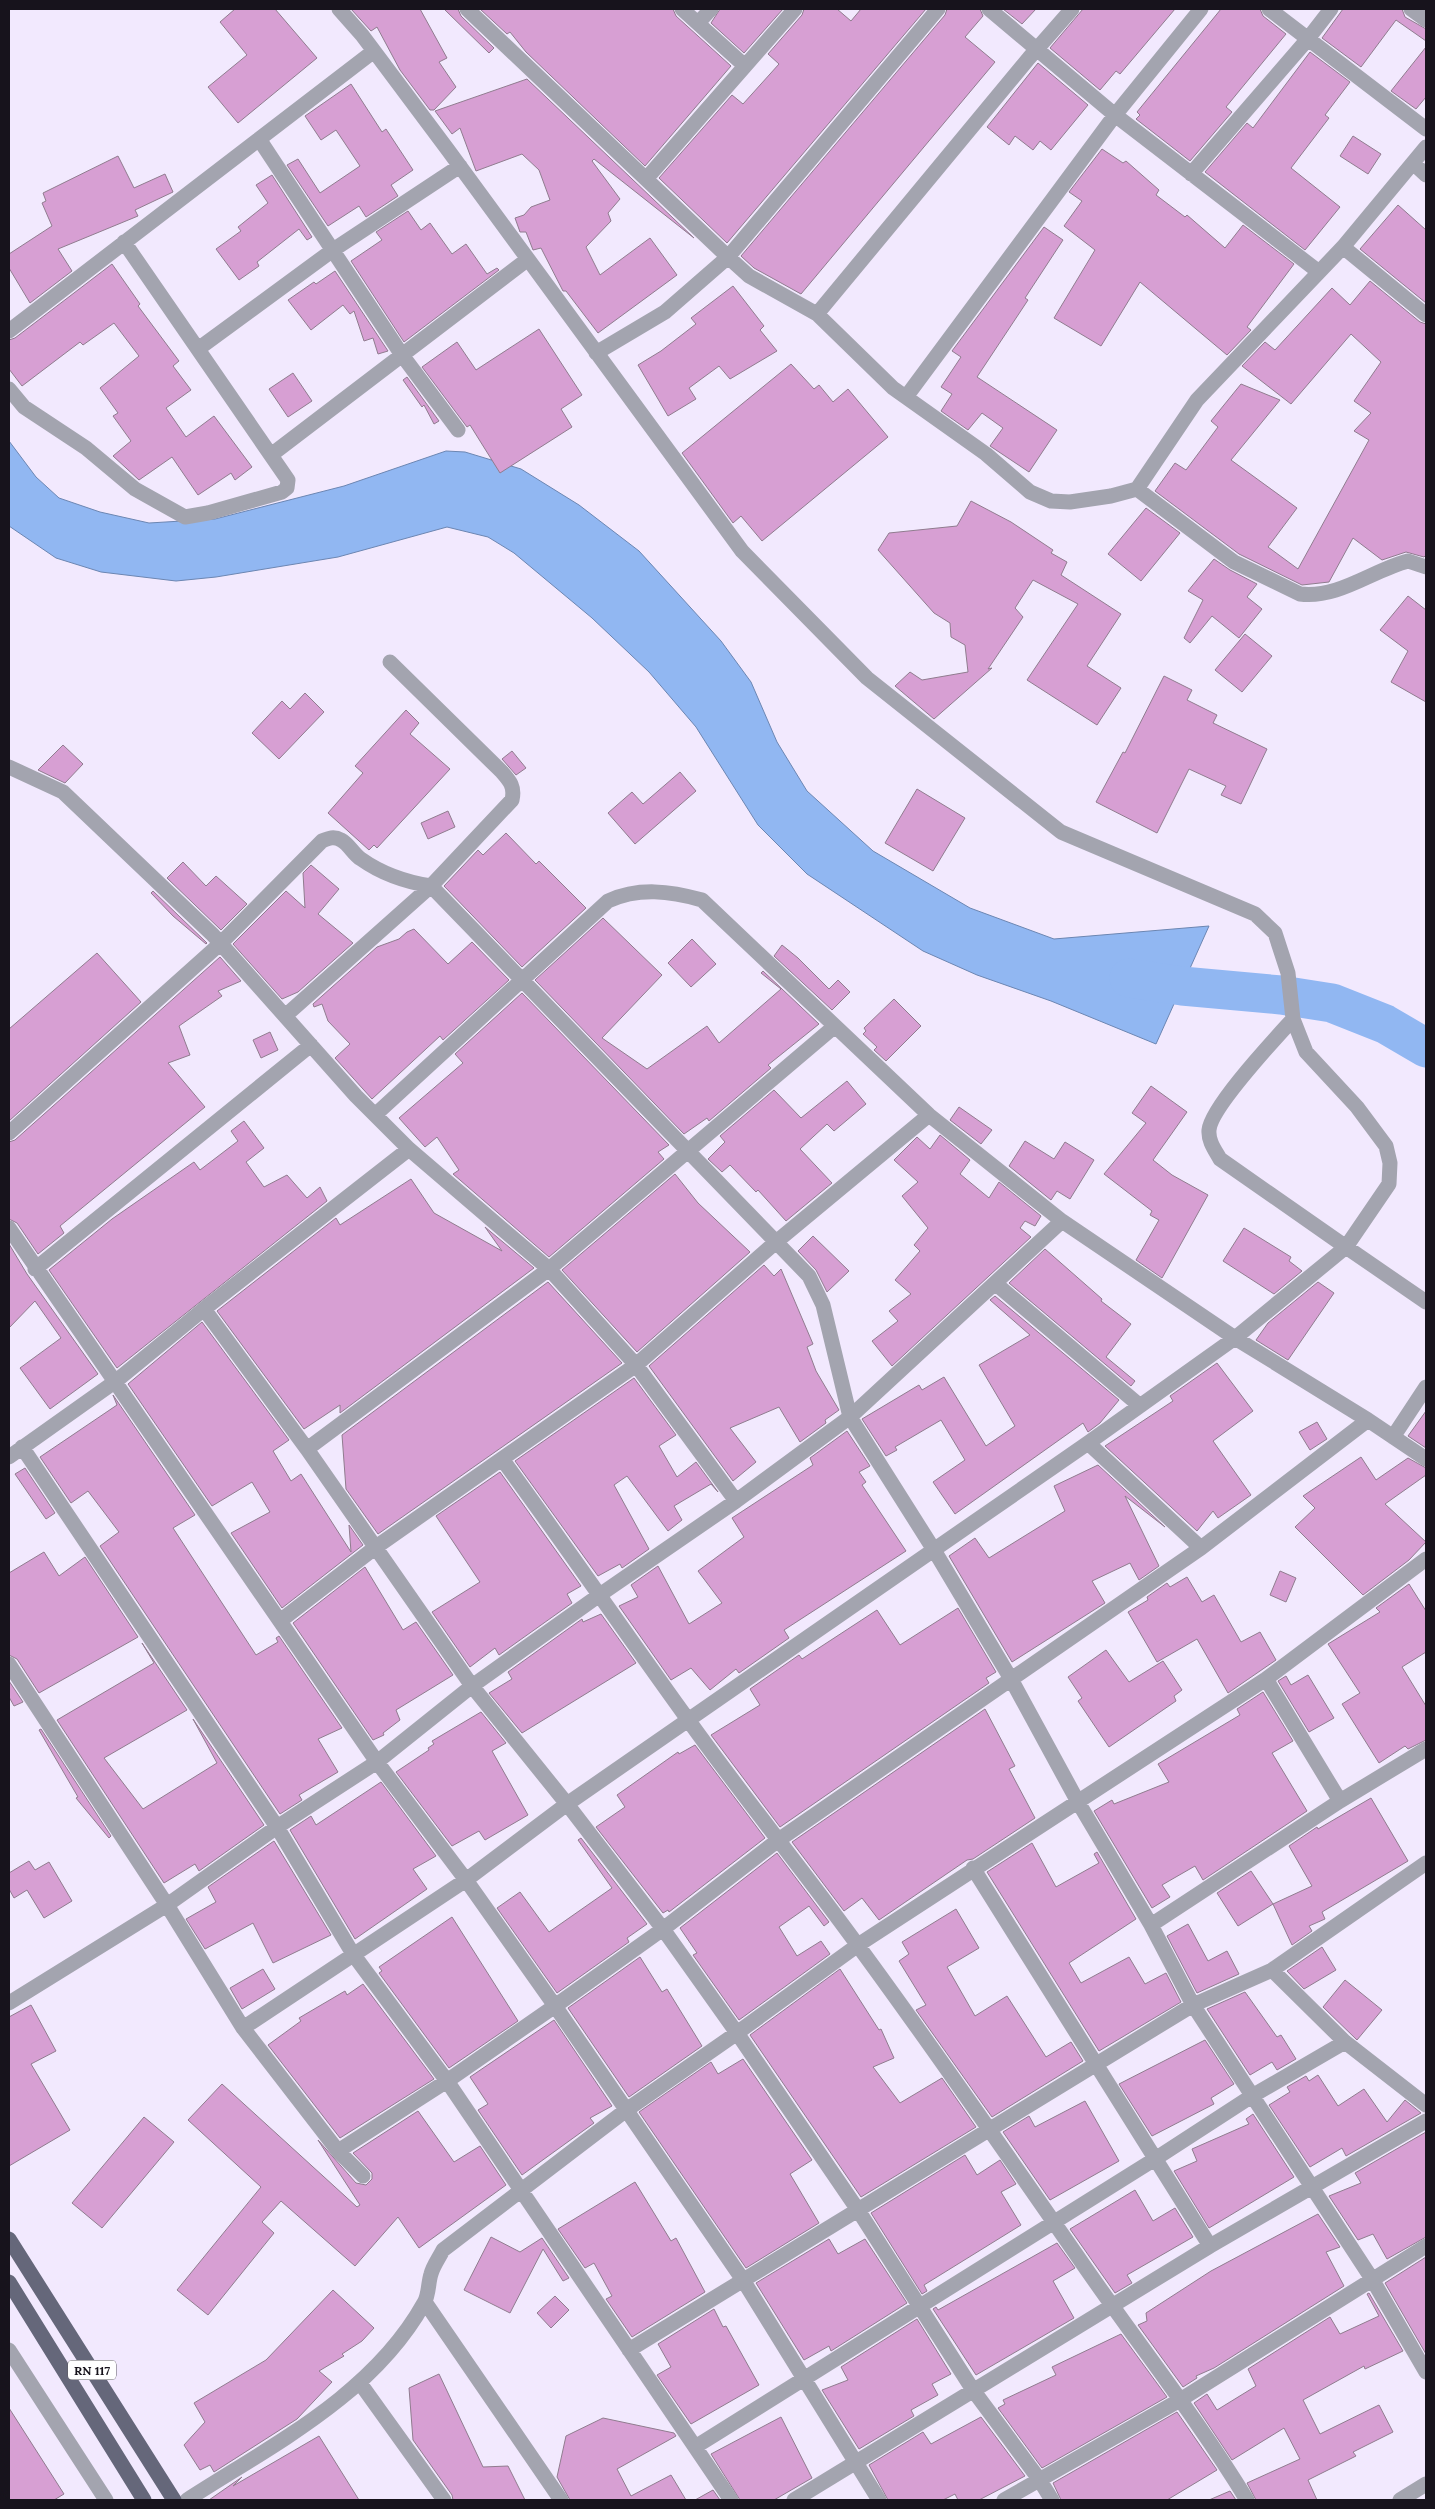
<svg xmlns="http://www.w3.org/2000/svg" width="1435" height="2509" font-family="Lora,serif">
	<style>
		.water { fill: #91b7f2; stroke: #6c86b2 }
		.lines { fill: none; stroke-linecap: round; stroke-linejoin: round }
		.river { stroke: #91b7f2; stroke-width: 39 }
		.building { fill: #d79fd3; stroke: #907c8f }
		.minor { stroke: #a3a4af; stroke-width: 15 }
		.major { stroke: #65677a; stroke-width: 15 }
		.labels { text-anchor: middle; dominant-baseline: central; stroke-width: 4.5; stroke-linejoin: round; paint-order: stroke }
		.shield { fill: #fff; stroke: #5d5a60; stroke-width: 1 }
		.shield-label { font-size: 12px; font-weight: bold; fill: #17131c }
	</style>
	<rect width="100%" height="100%" fill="#f2e9fe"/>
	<path class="water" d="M9 441 36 477 59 498 100 512 149 523 215 519 344 486 446 451 465 452 521 469 579 505 639 551 721 641 751 682 777 742 807 791 873 851 970 908 1054 939 1209 926 1156 1044 1051 1001 977 975 923 951 807 874 758 825 696 727 649 672 592 618 514 553 488 537 447 527 338 557 216 577 176 581 101 572 56 558 9 526Z"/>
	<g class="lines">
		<path class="river" d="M1129 978 1182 986 1281 995 1332 1003 1385 1024 1426 1048"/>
	</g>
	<path class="building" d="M235 9H275L317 58 238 123 208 87 247 55 220 22Z
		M351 9H420L447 58 439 62 456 87 434 110H430L400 70 377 27 371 31Z
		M444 9H458L461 16 494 48 489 53Z
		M480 9H673L676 16 731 66 645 166 526 52 510 32 507 34Z
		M720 9H783L744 53 711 23Z
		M804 9H837L851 21 861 9H926L727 243 659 178 732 95 743 104 779 64 768 54 802 15Z
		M947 9H980L983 16 965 37 995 62 801 294 754 268 741 256 945 15Z
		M1003 9H1036L1022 24Z
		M1083 9H1175L1120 74 1116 71 1100 90 1050 48Z
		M1221 9H1260L1263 16 1286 34 1226 107 1232 112 1190 161 1136 119 1140 115 1137 112Z
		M1343 9H1402L1405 17 1426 29V41L1396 20 1361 67 1322 38Z
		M1426 47V97L1416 109 1391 91Z
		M1310 52 1350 82 1325 115 1329 118 1291 168 1340 207 1305 250 1205 172 1247 123 1253 128Z
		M1038 63 1088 105 1051 150 1040 141 1033 150 1015 136 1009 145 987 127Z
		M527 79 694 238 594 159 592 161 620 199 608 213 611 221 586 247 600 275 650 238 677 275 598 333 566 291H563L541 248 533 250 526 232H520L515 218 524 215 531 207 550 200 539 170 522 154 476 171 460 128 452 134 435 111Z
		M351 84 382 132 386 129 413 170 391 185 398 196 366 217 359 206 328 226 287 165 298 159 320 193 360 166 336 130 321 140 305 116Z
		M1353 136 1381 154 1368 174 1340 156Z
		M1102 149 1123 163 1126 161 1159 190 1156 195 1185 217 1187 215 1225 248 1243 225 1294 264 1247 327 1251 330 1227 355 1140 282 1101 346 1054 318 1095 250 1064 226 1082 201 1069 192Z
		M118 156 134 188 165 174 173 192 135 210 138 216 58 249 72 271 30 303 9 268V254L52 226 42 203 46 201 43 193Z
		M272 175 312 237 307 240 299 229 257 262 259 266 239 280 216 249 241 231 238 227 268 203 256 185Z
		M1398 205 1426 230V303L1360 249Z
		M408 211 421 230 430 223 452 254 466 244 487 274 497 268 499 270 404 342 351 261 382 240 376 232Z
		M1044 227 1063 240 1025 298 1028 300 977 377 1057 430 1029 472 990 446 1003 428 982 413 968 430 941 411 952 394 941 387 961 357 952 351Z
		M112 264 140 304 138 306 179 361 173 366 191 390 166 408 186 437 214 416 252 467 235 480 231 473 198 495 172 457 139 480 113 456 131 441 113 416 118 413 100 388 139 356 114 323 83 345 80 342 22 386 9 369V340L15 338Z
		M335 271 388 351 378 354 373 338 364 341 354 311 350 314 343 305 311 330 288 300 314 282 316 284Z
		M1370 281 1420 322 1426 324V555L1424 557 1406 552 1382 560 1353 538 1329 582 1302 585 1239 554 1155 491 1175 463 1186 470 1218 427 1211 421 1241 384 1280 400 1231 460 1297 508 1268 547 1298 569 1369 440 1354 431 1371 413 1354 401 1381 362 1351 334 1291 404 1242 366 1265 342 1275 350 1332 288 1350 305Z
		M733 286 764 326 760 330 777 351 730 379 719 366 689 388 696 399 668 416 638 365 661 351 696 324 691 318Z
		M539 329 582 395 561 409 572 427 500 473 470 425 467 427 422 367 457 342 476 370Z
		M791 364 814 389 819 385 833 402 848 389 888 437 762 541 741 516 733 523 682 453Z
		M293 373 312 401 288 417 269 389Z
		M407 377 439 421 434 424 424 405 422 407 403 380Z
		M971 501 1011 522 1053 550 1051 553 1067 562 1061 575 1121 614 1087 666 1121 688 1097 725 1027 680 1078 604 1033 580 1015 608 1023 617 988 669 992 668 934 719 895 686 910 672 922 680 968 672 965 645 951 637 950 623 934 613 878 550 889 533 957 526Z
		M1146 508 1180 533 1141 581 1108 554Z
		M1214 559 1230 570 1257 584 1247 597 1262 609 1239 638 1212 616 1190 643 1184 638 1203 600 1188 591Z
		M1408 596 1426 610V702L1391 682 1408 651 1380 630Z
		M1245 634 1272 656 1242 692 1215 670Z
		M1164 676 1192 690 1187 700 1217 715 1213 723 1267 749 1241 804 1221 795 1226 786 1189 769 1157 833 1096 802 1123 752 1125 753Z
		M305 693 324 712 279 759 252 733 282 701 290 709Z
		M406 710 419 723 410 734 450 769 377 848 374 845 369 850 328 813 363 773 355 766Z
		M63 745 83 764 65 783 38 770Z
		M512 751 526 768 516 775 502 759Z
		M680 772 696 791 635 844 608 813 632 792 643 804Z
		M917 789 965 818 933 871 885 843Z
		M448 811 455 827 428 839 421 823Z
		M506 833 536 864 539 861 586 908 522 967 444 886 478 850 483 855Z
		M183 862 206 886 216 876 247 904 221 930 167 878Z
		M311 865 339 889 318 914 353 943 298 992 282 999 233 944 286 891 305 908 303 873Z
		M153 891 206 942 207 943 206 944 173 916 151 893Z
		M603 918 662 975 602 1038 647 1069 707 1026 719 1043 781 989 761 973 763 971 819 1024 768 1065 771 1068 709 1121 707 1118 684 1134 535 980Z
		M414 929 448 964 472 942 509 980 443 1040 440 1036 372 1099 335 1058 350 1044 328 1021 322 1004 314 1007 313 1004 377 947 399 939 407 932Z
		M692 939 716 964 691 987 668 963Z
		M782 945 798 958 829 989 838 980 850 992 832 1010 774 956Z
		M97 953 141 1002 9 1121V1029Z
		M220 957 241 981 218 991 222 996 179 1026 190 1055 168 1063 205 1107 60 1226 64 1233 38 1254 17 1223 9 1219V1142L15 1140Z
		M522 993 669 1145 658 1152 664 1159 549 1257 453 1174 459 1170 437 1137 425 1147 399 1118 463 1063 455 1054Z
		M894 999 921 1026 886 1061 874 1050 877 1047 863 1034 866 1031 864 1028Z
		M270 1032 278 1050 261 1058 253 1040Z
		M847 1081 866 1104 834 1131 827 1124 800 1149 832 1183 786 1221 758 1190 756 1192 730 1165 722 1172 708 1159 725 1142 720 1136 774 1090 801 1118Z
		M1151 1086 1187 1112 1153 1160 1172 1175 1208 1195 1162 1278 1136 1260 1159 1220 1150 1215 1152 1211 1104 1174 1146 1123 1132 1113Z
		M959 1107 992 1130 981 1144 950 1120Z
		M244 1121 264 1148 246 1162 264 1187 287 1175 307 1198 320 1187 327 1201 117 1368 49 1270 112 1219 194 1162 200 1170 238 1141 231 1131Z
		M940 1135 970 1160 960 1174 989 1198 999 1182 1041 1216 1035 1226 1025 1221 1020 1228 1031 1237 892 1366 872 1341 898 1321 889 1311 911 1294 895 1280 920 1251 914 1245 928 1228 902 1196 918 1182 894 1160 917 1137 930 1149Z
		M1025 1141 1054 1159 1065 1142 1094 1160 1070 1199 1057 1191 1051 1200 1009 1166Z
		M675 1174 698 1203 750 1252 637 1352 562 1270Z
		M411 1179 434 1213 502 1251 485 1227 534 1268 340 1413V1405L304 1429 217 1311 336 1218 340 1225Z
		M1244 1228 1291 1257 1289 1261 1302 1271 1274 1294 1223 1261Z
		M813 1236 849 1271 827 1292 816 1270 798 1251Z
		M9 1244 27 1274 98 1374 50 1409 20 1368 61 1338 35 1301 9 1328Z
		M1045 1249 1102 1299 1101 1301 1131 1324 1106 1357 1135 1381 1131 1386 1009 1283Z
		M764 1265 774 1276 781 1269 813 1344 807 1347 816 1371 839 1410 825 1420 826 1423 800 1442 779 1407 730 1428 756 1462 733 1481 649 1366Z
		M548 1282 622 1363 378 1534 346 1489 342 1435Z
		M1318 1282 1334 1293 1288 1360 1256 1340 1268 1323Z
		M995 1296 1119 1400 1100 1423 1088 1432 1083 1423 955 1514 933 1482 965 1460 941 1420 895 1447 897 1450 886 1456 862 1419 919 1385 922 1390 944 1377 986 1446 1015 1426 979 1365 1030 1335 990 1300Z
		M202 1322 289 1440 273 1451 291 1481 301 1474 351 1552 349 1525 363 1545 282 1608 231 1533 270 1512 252 1482 212 1506 128 1384Z
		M1217 1363 1253 1411 1213 1441 1251 1495 1218 1518 1213 1511 1197 1531 1105 1446 1173 1401 1170 1396Z
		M634 1378 676 1435 659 1446 677 1477 696 1462 718 1492 711 1484 674 1506 682 1520 668 1531 627 1476 614 1485 649 1549 622 1568 620 1564 598 1576 515 1461Z
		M113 1395 195 1515 173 1528 256 1655 278 1642 276 1638 279 1636 342 1728 318 1739 338 1772 299 1795 302 1800 280 1814 100 1546 119 1532 88 1491 71 1503 40 1457 117 1405Z
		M1426 1411V1448L1408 1436Z
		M1317 1422 1327 1439 1310 1450 1299 1432Z
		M847 1431 870 1466 859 1472 866 1482 862 1485 906 1551 784 1630 789 1638 739 1673 736 1669 710 1690 691 1668 671 1680 619 1606 638 1597 631 1585 658 1566 689 1624 722 1603 698 1571 744 1537 732 1518 813 1465 810 1458Z
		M1361 1457 1376 1480 1408 1458 1426 1468V1475L1385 1504 1426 1542 1409 1560 1363 1595 1295 1527 1315 1508 1303 1496Z
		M1098 1465 1165 1527 1125 1496 1159 1566 1139 1580 1130 1563 1092 1581 1105 1603 1012 1662 949 1556 975 1538 989 1558 1065 1511 1054 1486Z
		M25 1468 55 1513 46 1519 15 1474Z
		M500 1472 581 1586 567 1594 572 1603 499 1655 495 1648 470 1667 432 1612 480 1582 436 1516Z
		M44 1552 59 1576 85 1557 138 1637 39 1693 17 1659 9 1655V1573Z
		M365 1567 403 1630 416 1622 453 1675 396 1710 400 1720 383 1733 384 1735 373 1740 293 1623Z
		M1280 1571 1296 1578 1286 1602 1270 1595Z
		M1187 1577 1202 1602 1214 1595 1241 1642 1260 1632 1276 1660 1228 1693 1197 1639 1157 1662 1128 1612 1148 1600 1147 1597 1167 1583 1170 1587Z
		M1409 1584 1426 1611V1652L1402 1667 1426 1706V1740L1408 1749 1405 1746 1379 1763 1342 1704 1360 1693 1328 1644 1380 1612 1376 1608Z
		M958 1608 996 1672 986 1678 989 1683 780 1827 711 1735 760 1705 750 1689 799 1655 802 1659 877 1610 900 1645Z
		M601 1614 636 1663 522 1733 489 1693 512 1679 508 1672 582 1619 583 1622Z
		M142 1643 187 1710 104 1758 143 1809 217 1763 193 1719 264 1825 199 1871 195 1864 164 1883 57 1720 154 1663Z
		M1106 1650 1129 1682 1163 1661 1182 1690 1174 1696 1176 1701 1109 1747 1078 1701 1082 1698 1068 1677Z
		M1308 1675 1334 1718 1309 1732 1278 1681 1286 1676 1291 1685Z
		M9 1681 23 1702 14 1706 9 1697Z
		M1263 1692 1293 1741 1272 1753 1307 1811 1203 1880 1195 1866 1162 1885 1170 1897 1152 1908 1094 1811 1112 1800 1114 1804 1169 1782 1158 1764 1240 1715 1237 1709Z
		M985 1709 1015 1766 1009 1769 1035 1818 973 1859 967 1860 879 1920 862 1898 844 1911 792 1842Z
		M481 1712 506 1743 492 1751 528 1815 485 1840 479 1831 452 1846 396 1772 429 1750 428 1748 434 1744 432 1741Z
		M41 1729 111 1836 109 1838 76 1798 78 1797 39 1730Z
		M695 1745 765 1838 669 1912 668 1910 663 1913 596 1827 625 1807 617 1795 678 1752 679 1754Z
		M381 1782 436 1856 413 1869 427 1889 355 1939 290 1830 311 1816 316 1825Z
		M1371 1798 1408 1861 1322 1912 1325 1919 1309 1926 1312 1931 1292 1945 1273 1904 1312 1886 1289 1846 1317 1827 1318 1829Z
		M581 1838 647 1924 627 1938 629 1942 557 1993 497 1908 520 1892 549 1932 612 1888 578 1840Z
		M274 1841 331 1935 273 1963 253 1923 205 1949 186 1919 216 1902 208 1887Z
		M1032 1843 1056 1887 1099 1863 1094 1854 1097 1852 1136 1919 1069 1963 1081 1983 1129 1957 1145 1984 1166 1973 1181 2002 1099 2051 987 1872Z
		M777 1853 829 1922 824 1926 809 1906 779 1927 797 1956 821 1941 830 1954 739 2020 693 1955 697 1953 680 1928Z
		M29 1861 35 1870 49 1862 72 1901 44 1918 27 1890 14 1898 9 1889V1873Z
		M1251 1871 1273 1904 1238 1926 1217 1893Z
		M956 1909 979 1948 947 1967 975 2016 1007 1996 1046 2057 1071 2042 1083 2061 992 2117 916 2010 926 2005 899 1961 909 1954 902 1942Z
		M452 1917 518 2021 449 2068 379 1973 382 1971 379 1967Z
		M1188 1924 1208 1961 1227 1951 1239 1974 1197 1993 1167 1936Z
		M1322 1947 1336 1970 1304 1989 1287 1971Z
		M640 1957 662 1992 667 1989 702 2046 629 2097 568 2008Z
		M263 1969 275 1989 242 2009 230 1988Z
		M840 1969 879 2030 881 2029 894 2058 873 2067 900 2103 942 2078 976 2127 861 2197 750 2035Z
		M1345 1980 1382 2010 1357 2040 1323 2007Z
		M363 1984 434 2079 340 2138 268 2045 301 2021 299 2018 345 1991 347 1995Z
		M1245 1992 1277 2037 1281 2035 1296 2059 1277 2070 1272 2062 1250 2075 1207 2009Z
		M31 2005 56 2051 31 2064 70 2130 9 2166V2017Z
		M554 2020 612 2106 590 2118 594 2123 522 2175 478 2110 488 2104 470 2077Z
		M1205 2040 1234 2084 1211 2098 1214 2104 1152 2136 1119 2084Z
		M743 2059 812 2160 790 2174 819 2223 746 2268 639 2112 711 2062 718 2074Z
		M1318 2075 1338 2106 1364 2089 1387 2122 1405 2100 1421 2113 1346 2156 1342 2148 1310 2167 1269 2105 1290 2092 1287 2087 1306 2076 1309 2081Z
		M222 2084 357 2207 360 2205 318 2140 356 2183 366 2185 372 2179V2173L353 2153 418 2111 454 2162 480 2146 506 2185 419 2248 398 2217 355 2266 281 2201 262 2222 274 2233 208 2315 177 2290 261 2187 188 2120Z
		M1085 2101 1119 2161 1050 2200 1003 2132 1029 2116 1035 2127Z
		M1253 2114 1294 2177 1209 2228 1174 2171 1197 2161 1192 2149 1249 2124 1246 2119Z
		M144 2117 174 2142 102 2228 72 2203Z
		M1426 2132V2237L1387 2259 1373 2234 1358 2240 1329 2196 1361 2183 1355 2173Z
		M965 2155 977 2175 1000 2160 1016 2184 1001 2192 1021 2225 924 2285 927 2291 922 2294 871 2213Z
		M635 2182 671 2241 676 2238 705 2292 632 2337 606 2299 612 2296 594 2263 585 2268 558 2229Z
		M1135 2190 1153 2221 1175 2208 1193 2237 1127 2275 1132 2283 1115 2293 1070 2229Z
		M1318 2214 1340 2247 1326 2252 1344 2286 1214 2368 1196 2376 1197 2378 1183 2387 1138 2325 1147 2321 1146 2313 1211 2271Z
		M491 2237 520 2252 542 2238 569 2278 563 2281 543 2249 510 2313 464 2290Z
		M829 2239 838 2254 865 2239 907 2303 831 2351 829 2346 804 2360 756 2283Z
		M1057 2243 1075 2268 1053 2281 1074 2318 976 2375 933 2309 936 2307 938 2310Z
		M1426 2257V2354L1385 2283Z
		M333 2290 374 2328 362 2341 342 2354 344 2356 319 2371 332 2382 297 2419 214 2472 210 2465 200 2470 184 2445 205 2422 194 2403 266 2360Z
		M1369 2293 1403 2351 1365 2369 1364 2366 1303 2400 1320 2434 1379 2405 1393 2432 1353 2452 1356 2456 1308 2480 1317 2500H1256L1247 2483 1300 2459 1284 2428 1232 2460 1194 2403 1207 2394 1217 2410 1256 2386 1248 2369 1330 2317 1340 2334 1379 2316 1367 2294Z
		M555 2296 569 2310 551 2328 537 2313Z
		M714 2309 723 2327 726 2326 759 2385 691 2424 657 2375 671 2367 658 2344Z
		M917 2319 951 2374 932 2384 938 2395 911 2410 914 2416 859 2449 822 2390 848 2380 841 2367Z
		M1121 2334 1167 2397 1042 2468 998 2408 1005 2404 1003 2400 1056 2375 1052 2367Z
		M439 2374 483 2467 508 2466 525 2500H453L452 2495 413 2440 409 2388Z
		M9 2408 64 2494 54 2500H9Z
		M1177 2412 1217 2470 1167 2500H1061L1053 2483Z
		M781 2417 812 2478 774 2500H740L711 2454Z
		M981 2417 1025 2476 979 2500H958L955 2494 943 2500H888L869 2465 923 2432 931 2444Z
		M603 2418 674 2433 676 2436 617 2469 631 2496 671 2475 686 2500H570L557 2477 566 2436Z
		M319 2436 359 2500H209L242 2477 233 2486Z
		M713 2490 720 2500H695Z
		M1230 2491 1236 2500H1209Z"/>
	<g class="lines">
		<path class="minor" d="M339 9 362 35 448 150 742 551 867 678 1061 832 1255 914 1275 933 1288 973 1293 1019 1306 1052 1357 1107 1386 1146 1390 1163 1389 1184 1346 1247 1426 1302
			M467 9 728 257 938 9
			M682 9 745 66
			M989 9 1115 115 1319 272
			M1269 9 1426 129
			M1411 9 1426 20
			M698 23 711 9
			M259 139 402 355 458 430
			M1413 163 1426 175
			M1191 174 1307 40 1331 9
			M646 179 795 9
			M1343 247 1426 315
			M817 314 1029 58 1072 9
			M9 331 374 51
			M198 349 333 250 460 166
			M596 353 665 312 728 257 749 276 817 314 893 388 986 454 1030 492 1051 501 1070 502 1111 496 1137 489 1197 400 1343 247 1426 147
			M9 389 24 407 86 448 135 489 185 517 208 513 282 492 287 488 288 480 124 242
			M906 397 1115 115 1201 9
			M271 455 528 259
			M1137 489 1234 562 1300 594C1338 599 1373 570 1408 561L1426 567
			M9 767 63 792 213 935 356 1096 409 1149 549 1269 636 1365 736 1501
			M285 1016 431 886 512 800C515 787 510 781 502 772L390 662
			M375 1115 608 901C639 887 670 891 702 900L929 1115 1062 1221 1235 1338 1368 1420 1426 1459
			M9 1133 221 943 322 841C329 838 334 836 341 840 349 844 353 854 361 859 382 874 406 882 431 886L809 1276 823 1305 850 1417 934 1550 1011 1679 1078 1802 1151 1925 1193 2005 1372 2279 1426 2372
			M9 1228 377 1762 466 1880 555 2006 743 2280 879 2500
			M35 1269 311 1045
			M996 1284 1139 1405
			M204 1309 307 1449 472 1686 567 1804 663 1929 737 2033 858 2210 973 2390 1039 2479 1052 2500
			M1393 1437 1426 1387
			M1088 1443 1201 1548
			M22 1447 277 1827 353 1954 447 2081 731 2500
			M307 1449 549 1269 835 1026
			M9 1457 116 1381 204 1309 409 1149
			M502 1459C565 1545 626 1634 689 1721 744 1798 804 1871 859 1947 934 2049 1006 2153 1078 2257 1134 2339 1196 2416 1247 2500
			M280 1621 376 1547 636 1365 776 1242 929 1115
			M9 1664 167 1905 243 2028 338 2151 363 2176
			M1266 1679 1340 1801
			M973 1868 1210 2246
			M1151 1925 1340 1801 1426 1749
			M1272 1970 1345 2042 1426 2105
			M9 2003 167 1905 277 1827 377 1762 472 1686 601 1594 736 1501 850 1417 1062 1221
			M243 2028 466 1880 567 1804 1088 1443 1235 1338 1346 1247 1220 1159C1215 1150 1208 1141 1209 1130 1211 1107 1275 1039 1293 1019
			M338 2151 447 2081 555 2006 663 1929 777 1841 1201 1548 1368 1420
			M425 2302 561 2500
			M9 2350 106 2500
			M629 2350 1193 2005 1272 1970 1426 1863
			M360 2383 444 2500
			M695 2447 1155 2159 1252 2096 1345 2042
			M187 2500C272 2445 373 2395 424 2303 429 2295 428 2283 431 2274 433 2266 439 2258 443 2250L625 2111 737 2033 858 1945 1266 1679 1426 1559
			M794 2500 1210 2246 1426 2121
			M1004 2500 1180 2400 1426 2246
			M1400 2500 1426 2484"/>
		<path class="major" d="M9 2239 174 2500
			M9 2282 144 2500"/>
	</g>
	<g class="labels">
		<rect class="shield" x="68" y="2360.5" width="48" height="19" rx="4"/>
		<g class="shield-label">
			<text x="92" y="2370">RN 117</text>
		</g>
	</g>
	<rect width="1435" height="2509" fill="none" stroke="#17131c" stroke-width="20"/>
</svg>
